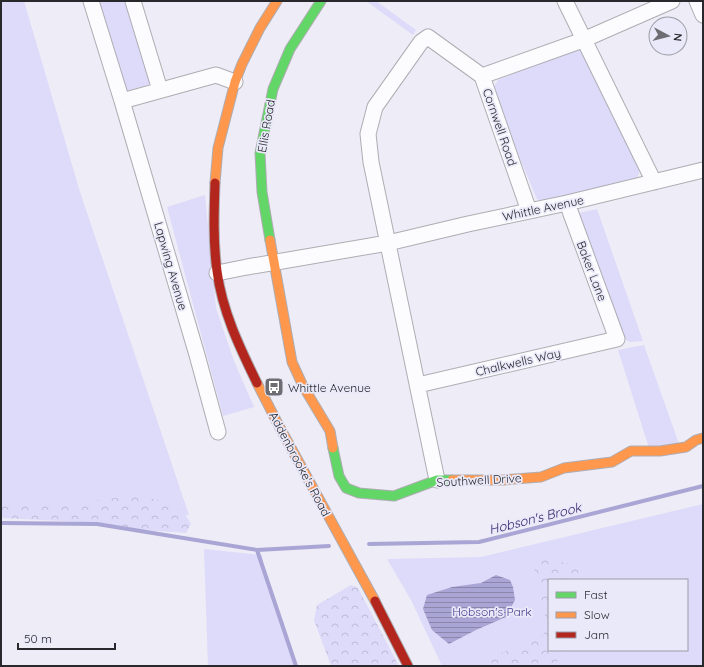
<svg xmlns="http://www.w3.org/2000/svg" width="704" height="667" font-family="Quicksand,sans-serif">
	<style>
		.green { fill: #dddafa; fill-rule: evenodd }
		.forest { fill: url(#forest-crowns) }
		.water { fill: url(#water-rules) }
		.lines { fill: none; stroke-linecap: round; stroke-linejoin: round }
		.stream { stroke: #a9a5d4; stroke-width: 4 }
		.street-casing { stroke: #aeadb3; stroke-width: 17 }
		.fast-casing { stroke: #aeadb3; stroke-width: 11 }
		.slow-casing { stroke: #aeadb3; stroke-width: 11 }
		.jam-casing { stroke: #aeadb3; stroke-width: 11 }
		.street { stroke: #fcfcfe; stroke-width: 15 }
		.fast { stroke: #63d668; stroke-width: 9 }
		.slow { stroke: #ff974d; stroke-width: 9 }
		.jam { stroke: #b3261e; stroke-width: 9 }
		.labels { text-anchor: middle; dominant-baseline: central; stroke-width: 3.5; stroke-linejoin: round; paint-order: stroke }
		.street-label { font-size: 12px; fill: #28282d; stroke: #eae9f9 }
		.poi-label { font-size: 12px; fill: #28282d; stroke: #eae9f9; text-anchor: start }
		.park-label { font-size: 12px; fill: #4b3e8c; stroke: #eae9f9 }
		.water-label { font-size: 13px; font-style: italic; fill: #2d1b66; stroke: #eae9f9 }
	</style>
	<defs>
		<pattern id="forest-crowns" width="20" height="18" patternUnits="userSpaceOnUse"><rect width="20" height="18" fill="#dddafa"/><path d="M2 6a3 3 0 1 1 6 0M12 15a3 3 0 1 1 6 0" fill="none" stroke="#bebbd7"/></pattern>
		<pattern id="water-rules" width="6" height="5" patternUnits="userSpaceOnUse"><rect width="6" height="5" fill="#a9a5d4"/><path d="M0 2.5h6" fill="none" stroke="#8a86ac"/></pattern>
	</defs>
	<rect width="100%" height="100%" fill="#eeecf6"/>
	<path class="green" d="M1 1H24L80 192 189 515 78 517 1 510Z
		M96 1H128L153 83 124 92Z
		M366 1H376L416 30 413 35Z
		M573 49 584 51 641 166 636 183 546 203 537 199 494 97 493 88 498 80Z
		M205 195 216 308 234 361 254 407 223 416 167 207Z
		M597 209 643 341 630 342 621 337 574 214Z
		M644 345 679 444 649 448 618 350Z
		M703 504V666H442L411 600 387 559 481 557ZM549 580H687V650H549Z
		M204 549 262 555 264 572 296 666H208Z"/>
	<path class="forest" d="M137 495 180 506 191 524 186 533 144 530 102 523 1 518V502H84Z
		M531 556 577 565 580 580H549V650H563L555 666H472L543 635 548 626Z
		M351 585 358 588 399 666H331L314 620 317 605Z"/>
	<path class="water" d="M496 575 510 580 513 587 515 600 506 617 476 630 449 644 432 630 423 609 427 595 452 587 481 583Z"/>
	<g class="lines">
		<path class="stream" d="M1 523 97 524 257 550
			M369 544 479 542 703 486
			M296 666 257 550 329 546"/>
		<g class="street-casing">
			<path id="street" d="M91 1 122 101 216 75 235 82
				M133 1 160 90
				M565 1 654 182
				M697 1 703 15
				M122 101 197 355 218 432
				M529 211 482 76 583 40 672 1
				M217 273 247 267 388 243 468 224 567 203 703 170
				M418 385 617 339 567 203
				M437 480 371 162 368 134 375 107 421 42 428 37 482 76"/>
		</g>
		<g class="fast-casing">
			<path id="fast" d="M270 240 262 192 260 153 273 89 290 49 321 1
				M333 448 339 476 346 488 359 493 394 496 437 480H452"/>
		</g>
		<g class="slow-casing">
			<path id="slow" d="M215 183 218 148 235 82 242 64 260 28 277 1
				M270 240 292 362 303 386 330 431 333 448
				M257 383 279 426 375 601
				M452 480H503L541 477 564 468 612 462 631 451H660L686 447 696 440 703 438"/>
		</g>
		<g class="jam-casing">
			<path id="jam" d="M215 183C214 212 213 242 217 271 222 311 240 348 257 383
				M375 601 408 666"/>
		</g>
		<use href="#street" class="street"/>
		<use href="#fast" class="fast"/>
		<use href="#slow" class="slow"/>
		<use href="#jam" class="jam"/>
	</g>
	<defs>
		<g id="bus-square" transform="scale(1)"><rect x="-9" y="-9" width="18" height="18" rx="4" fill="#6d6d73" stroke="#eae9f9"/><path d="M-5-6H5V4H4V6H2V4H-2V6H-4V4H-5ZM-3.5-4V0h7V-4ZM-3.5 1.2v1.5H-2V1.2ZM2 1.2v1.5H3.5V1.2Z" fill="#fff"/></g>
	</defs>
	<g fill-rule="evenodd">
		<use href="#bus-square" x="274" y="387"/>
	</g>
	<g class="labels">
		<g class="street-label">
			<text transform="translate(266 126) rotate(-80)">Ellis Road</text>
			<text transform="translate(500 127) rotate(71)">Cornwell Road</text>
			<text transform="translate(543 208) rotate(-12)">Whittle Avenue</text>
			<text transform="translate(171 266) rotate(74)">Lapwing Avenue</text>
			<text transform="translate(592 271) rotate(69)">Baker Lane</text>
			<text transform="translate(518 362) rotate(-13)">Chalkwells Way</text>
			<text transform="translate(300 464) rotate(62)">Addenbrooke's Road</text>
			<text transform="translate(479 480) rotate(-3)">Southwell Drive</text>
		</g>
		<g class="poi-label">
			<text x="288" y="387">Whittle Avenue</text>
		</g>
		<g class="park-label">
			<text x="492" y="611">Hobson's Park</text>
		</g>
		<g class="water-label">
			<text transform="translate(535 518) rotate(-14)">Hobson's Brook</text>
		</g>
	</g>
	<rect width="704" height="667" fill="none" stroke="#28282d" stroke-width="4"/>
	<rect x="548" y="579" width="140" height="72" fill="#eae9f9" stroke="#9c9ca7"/>
	<rect x="556" y="592" width="20" height="6" fill="#63d668" stroke="#9c9ca7"/>
	<text x="584" y="599" font-size="12" fill="#28282d">Fast</text>
	<rect x="556" y="612" width="20" height="6" fill="#ff974d" stroke="#9c9ca7"/>
	<text x="584" y="619" font-size="12" fill="#28282d">Slow</text>
	<rect x="556" y="632" width="20" height="6" fill="#b3261e" stroke="#9c9ca7"/>
	<text x="584" y="639" font-size="12" fill="#28282d">Jam</text>
	<g transform="translate(668 36) rotate(97)"><circle r="19" fill="#eae9f9" stroke="#9c9ca7"/>
	<path d="M0-3L7 15L0 10L-7 15Z" fill="#6d6d73"/>
	<text y="-6" font-size="11" font-weight="bold" text-anchor="middle" fill="#28282d">N</text>
	</g>
	<path d="M18 643v6h97v-6" fill="none" stroke="#28282d" stroke-width="2"/>
	<text x="24" y="643" font-size="12" fill="#28282d" stroke="#eae9f9" stroke-width="3" paint-order="stroke">50 m</text>
</svg>
